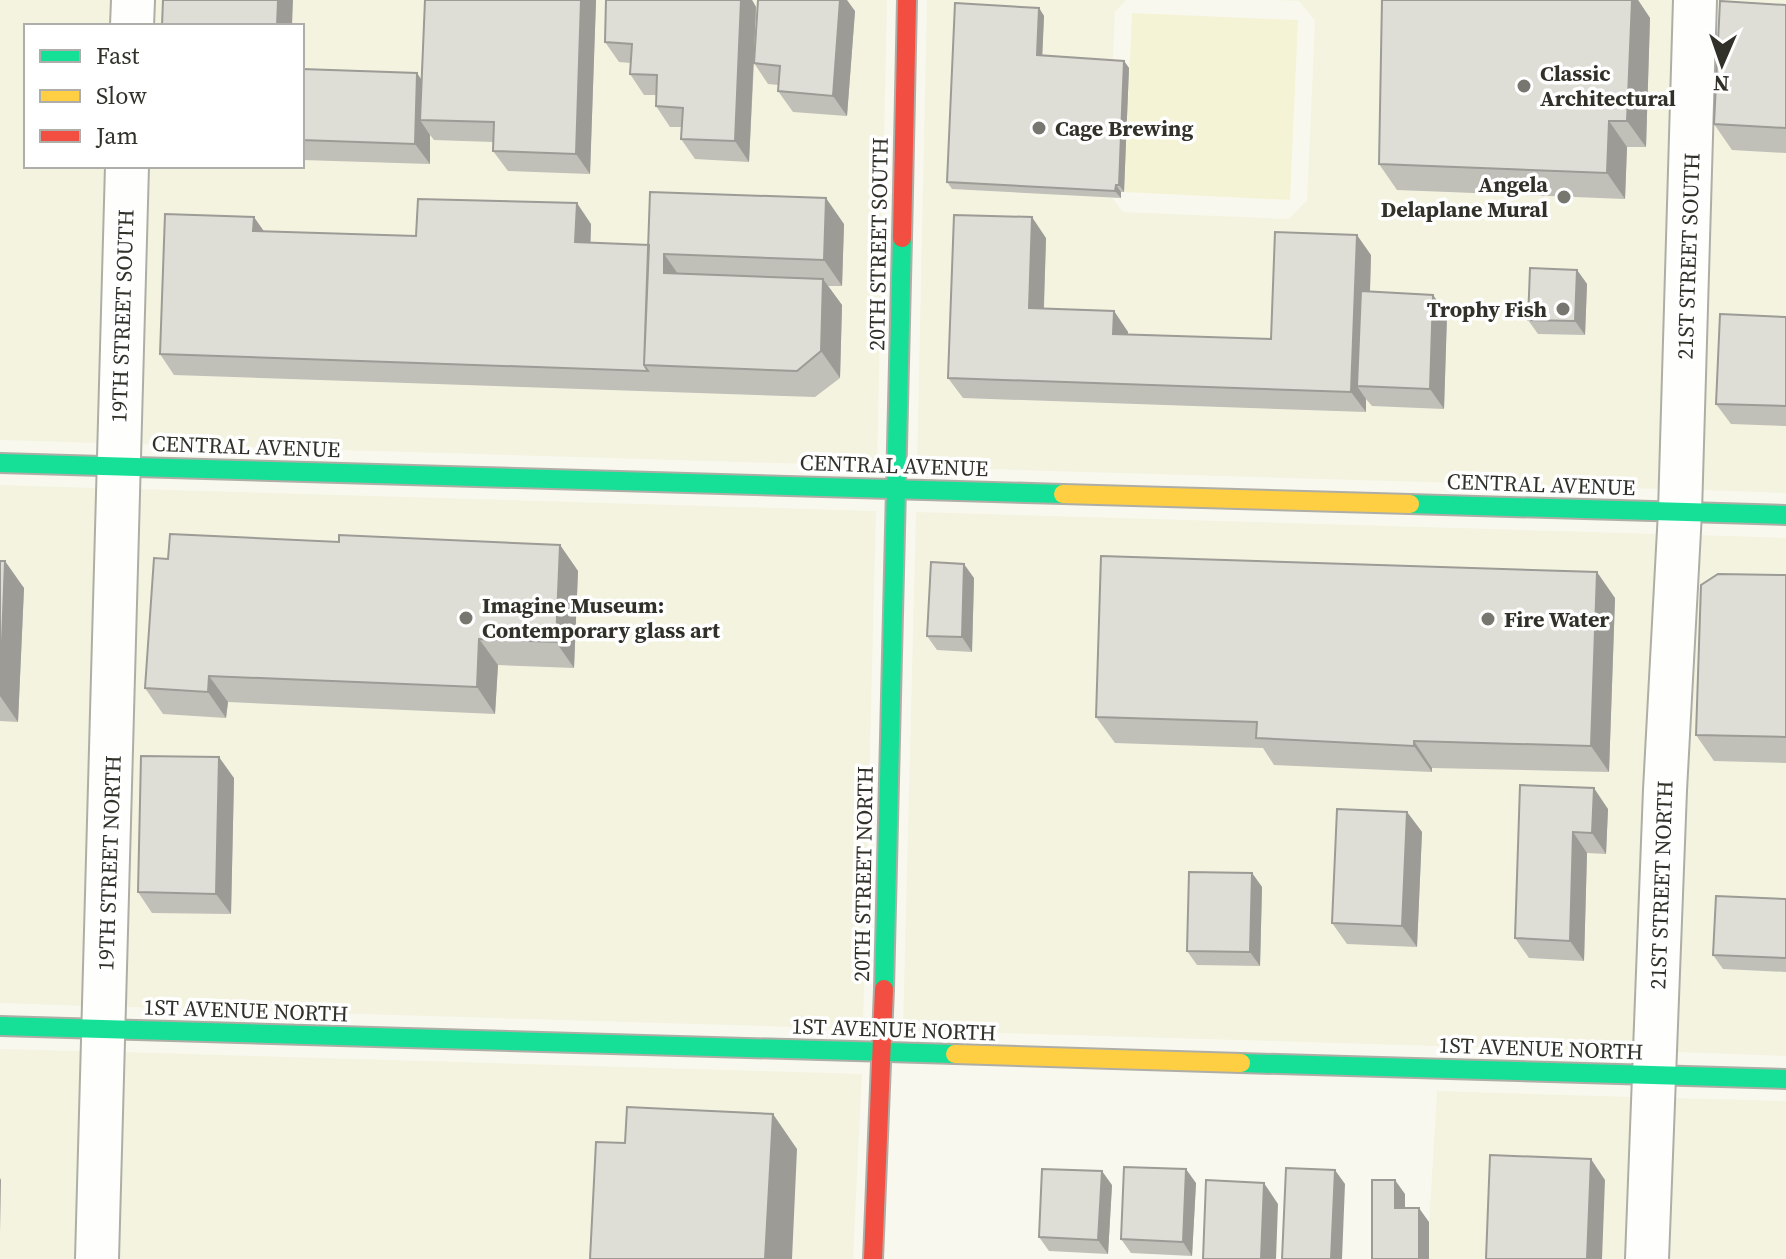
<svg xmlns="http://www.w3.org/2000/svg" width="1786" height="1259" font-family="'Source Serif 4',serif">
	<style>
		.built { fill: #f4f3e0 }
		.green { fill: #f5f3d6 }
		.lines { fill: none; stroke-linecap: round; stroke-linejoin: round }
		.street-casing { stroke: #aeaea6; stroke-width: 46 }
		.fast-casing { stroke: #aeaea6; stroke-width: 22 }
		.slow-casing { stroke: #aeaea6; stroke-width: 22 }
		.jam-casing { stroke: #aeaea6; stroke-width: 22 }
		.street { stroke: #fefefc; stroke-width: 42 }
		.fast { stroke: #16e098; stroke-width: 18 }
		.slow { stroke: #ffcf43; stroke-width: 18 }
		.jam { stroke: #f24e42; stroke-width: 18 }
		.wall { fill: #c0bfb8 }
		.shaded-wall { fill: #9c9b96 }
		.building { fill: #dfded6; stroke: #9c9b96; stroke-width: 2 }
		.poi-dot { fill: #77776f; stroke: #fff; stroke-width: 3 }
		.labels { text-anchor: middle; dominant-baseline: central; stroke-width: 7; stroke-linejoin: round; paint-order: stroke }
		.poi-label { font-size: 22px; font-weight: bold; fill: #31312a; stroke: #fff; text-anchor: start }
		.street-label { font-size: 22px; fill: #31312a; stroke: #fff }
	</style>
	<rect width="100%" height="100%" fill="#f9f8ee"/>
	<path class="built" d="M0 0H112V26H26V166H107L99 443 0 440Z
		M153 0H887L877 466 139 444 147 166H302V26H152Z
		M927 0H1126L1115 12 1107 191 1123 212 1289 219 1307 200 1315 21 1299 1 1273 0H1674L1661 489 917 467Z
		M1715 0H1786V493L1701 490Z
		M0 485 97 488 85 1006 0 1003Z
		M137 489 876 511 863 1029 125 1007Z
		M916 512 1659 534 1634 1052 903 1030Z
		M1699 535 1786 538V1056L1674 1052 1685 791Z
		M0 1049 83 1051 77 1259H0Z
		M123 1052 862 1074 853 1259H117Z
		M1437 1091 1633 1097 1627 1259H1427Z
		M1673 1098 1786 1101V1259H1667Z"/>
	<path class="green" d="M1132 13 1298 20 1290 200 1124 192Z"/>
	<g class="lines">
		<g class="street-casing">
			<path id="street" d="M132 26 133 0
				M97 1259 127 166
				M1647 1259 1665 790 1680 512 1695 0"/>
		</g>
		<g class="fast-casing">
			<path id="fast" d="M0 463 1063 494
				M1410 504 1786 515
				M884 989 902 238
				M0 1026 955 1054
				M1241 1063 1786 1079"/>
		</g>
		<g class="slow-casing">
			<path id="slow" d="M1063 494 1410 504
				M955 1054 1241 1063"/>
		</g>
		<g class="jam-casing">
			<path id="jam" d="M902 238 907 0
				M873 1259 884 989"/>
		</g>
		<use href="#street" class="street"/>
		<use href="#fast" class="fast"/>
		<use href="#slow" class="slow"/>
		<use href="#jam" class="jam"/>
	</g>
	<path class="wall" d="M425 0H596L590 174 508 171 493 151V142L434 140 430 135V164L302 160V69L417 73 421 80Z
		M606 0H752L756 7 754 59 855 11 847 116 793 112 778 91 779 85 768 84 754 63 749 162 695 159 681 139 682 127H670L656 106V95H644L630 74 631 63 619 62 605 42Z
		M1382 0H1638L1650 18 1646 147H1627L1625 199 1397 190 1379 164Z
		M1786 5V153L1732 150 1714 124Z
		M1039 8 1044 16 1042 55 1124 61 1129 68 1124 192H1121V198L952 189 947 182Z
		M591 224 590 243 649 245 844 224 842 286H828L842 305 840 378 815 397 174 375 160 354 264 231 416 236Z
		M1046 238 1044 309 1114 311 1128 332V334L1271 339 1371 255 1370 292 1433 295 1447 315 1444 409 1372 406 1366 399V412L963 398 948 378Z
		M1577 270 1587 284 1585 335 1538 334 1528 320Z
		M1786 317V426L1731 424 1716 404Z
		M339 542 560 545 578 571 574 668 498 665 495 714 228 702 226 718 163 714 145 688 168 559Z
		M0 561 24 588 18 722 0 721Z
		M1786 575V763L1714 761 1696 735Z
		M974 578 972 652 937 650 927 636Z
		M1615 598 1609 772 1432 768V772L1274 765 1263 748 1115 743 1096 717Z
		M234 778 231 914 152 913 138 892Z
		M1520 785 1608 809 1606 854 1587 853 1584 961 1529 958 1515 938Z
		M1407 812 1422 832 1417 947 1347 944 1332 923Z
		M1252 873 1262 887 1260 966 1197 965 1187 951Z
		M1786 899V972L1723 969 1713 955Z
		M1196 1183 1192 1256 1131 1253 1121 1239Z
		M1112 1185 1108 1254 1049 1251 1039 1237Z"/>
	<path class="shaded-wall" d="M278 0H293L292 26H277Z
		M581 0H596L590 174 576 154Z
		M741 0H752L756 7 749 162 735 141Z
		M840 0H847L855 11 847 116 833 96Z
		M1632 0H1638L1650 18 1646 147 1627 121Z
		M1039 8 1044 16 1042 62 1037 55Z
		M1124 61 1129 68 1124 192 1119 185Z
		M417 73 431 94 420 120 430 135V164L415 144Z
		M1609 121 1627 147 1625 199 1607 173Z
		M1116 185 1121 192V198L1115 191Z
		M826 198 844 224 842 286 824 260Z
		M577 203 591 224 590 263 575 242Z
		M254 217 268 237 253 231Z
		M1032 217 1046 238 1043 329 1029 308Z
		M1357 235 1371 255 1367 386H1357L1366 399V412L1351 392Z
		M664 254 683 281 664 366Z
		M1577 270 1587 284 1585 335 1575 321Z
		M823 279 842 305 840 378 821 351Z
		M1433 295 1447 315 1444 409 1430 389Z
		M1114 311 1128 332 1127 354 1113 334Z
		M560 545 578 571 574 668 556 642Z
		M5 561 24 588 18 722 0 696Z
		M964 564 974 578 972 652 962 637Z
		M1597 572 1615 598 1609 772 1591 746Z
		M479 639 498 665 495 714 477 687Z
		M209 676 228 702 226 718 208 692Z
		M1414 741 1432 768V772L1414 746Z
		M219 757 234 778 231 914 216 894Z
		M1594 788 1608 809 1606 854 1592 833Z
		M1407 812 1422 832 1417 947 1402 926Z
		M1573 832 1587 853 1584 961 1570 941Z
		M1252 873 1262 887 1260 966 1250 952Z
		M773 1114 797 1149 792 1259H765Z
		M1591 1159 1605 1180 1602 1259H1587Z
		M1186 1169 1196 1183 1192 1256 1183 1242Z
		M1335 1170 1345 1184 1342 1259H1331Z
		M1102 1171 1112 1185 1108 1254 1098 1240Z
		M0 1178 1 1180 0 1232Z
		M1395 1180 1405 1194V1222L1395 1208Z
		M1264 1183 1278 1204 1276 1259H1261Z
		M1419 1208 1429 1222V1259H1419Z"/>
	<path class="building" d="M163 0H278L277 26H162Z
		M425 0H581L576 154 493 151 494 122 420 120Z
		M606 0H741L735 141 681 139 683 108 656 106 657 75 630 74 632 44 605 42Z
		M758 0H840L833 96 778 91 780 66 754 63Z
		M1382 0H1632L1627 121H1609L1607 173 1379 164Z
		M1720 1 1786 5V128L1714 124Z
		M955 3 1039 8 1037 55 1124 61 1119 185H1116L1115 191 947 182Z
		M302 69 417 73 415 144 302 140Z
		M650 192 826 198 824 260 664 254V273L823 279 821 351 797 371 644 365Z
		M418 199 577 203 575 242 649 245 644 365 648 371 160 354 165 214 254 217 253 231 416 236Z
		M954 215 1032 217 1029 308 1114 311 1113 334 1271 339 1275 232 1357 235 1351 392 948 378Z
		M1530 268 1577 270 1575 321 1528 320Z
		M1361 291 1433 295 1430 389 1357 386Z
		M1720 314 1786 317V406L1716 404Z
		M170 534 339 542V535L560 545 556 642 479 639 477 687 209 676 208 692 145 688 154 558 168 559Z
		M1101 556 1597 572 1591 746 1414 741V746L1256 738 1257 722 1096 717Z
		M0 561H5L0 695Z
		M931 562 964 564 962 637 927 636Z
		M1718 574 1786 575V737L1696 735 1701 585Z
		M141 756 219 757 216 894 138 892Z
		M1520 785 1594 788 1592 833 1573 832 1570 941 1515 938Z
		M1337 809 1407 812 1402 926 1332 923Z
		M1189 872 1252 873 1250 952 1187 951Z
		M1716 896 1786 899V958L1713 955Z
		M627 1107 773 1114 765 1259H590L596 1142 625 1143Z
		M1490 1155 1591 1159 1587 1259H1486Z
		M1124 1167 1186 1169 1183 1242 1121 1239Z
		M1286 1168 1335 1170 1331 1259H1282Z
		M1042 1169 1102 1171 1098 1240 1039 1237Z
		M1206 1180 1264 1183 1261 1259H1203Z
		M1372 1180H1395V1208H1419V1259H1372Z"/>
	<g class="poi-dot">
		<circle cx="1524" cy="86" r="8"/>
		<circle cx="1039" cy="128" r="8"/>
		<circle cx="1564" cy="197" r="8"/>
		<circle cx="1563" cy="309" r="8"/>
		<circle cx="466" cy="618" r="8"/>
		<circle cx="1488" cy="619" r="8"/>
	</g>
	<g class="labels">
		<g class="poi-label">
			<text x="1540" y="73">Classic<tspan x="1540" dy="25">Architectural</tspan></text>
			<text x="1055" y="128">Cage Brewing</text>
			<text x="1548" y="184" text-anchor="end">Angela<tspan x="1548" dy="25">Delaplane Mural</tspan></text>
			<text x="1547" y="309" text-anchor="end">Trophy Fish</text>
			<text x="482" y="605">Imagine Museum:<tspan x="482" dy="25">Contemporary glass art</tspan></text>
			<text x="1504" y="619">Fire Water</text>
		</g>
		<g class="street-label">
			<text transform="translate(878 244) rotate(-89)">20TH STREET SOUTH</text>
			<text transform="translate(1688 256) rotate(-88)">21ST STREET SOUTH</text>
			<text transform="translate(122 316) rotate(-88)">19TH STREET SOUTH</text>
			<text transform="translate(246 446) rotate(2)">CENTRAL AVENUE</text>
			<text transform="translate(894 465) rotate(2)">CENTRAL AVENUE</text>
			<text transform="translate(1541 484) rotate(2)">CENTRAL AVENUE</text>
			<text transform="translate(109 863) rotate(-88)">19TH STREET NORTH</text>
			<text transform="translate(863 874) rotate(-89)">20TH STREET NORTH</text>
			<text transform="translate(1661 885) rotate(-88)">21ST STREET NORTH</text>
			<text transform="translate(246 1010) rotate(2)">1ST AVENUE NORTH</text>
			<text transform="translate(894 1029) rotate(2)">1ST AVENUE NORTH</text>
			<text transform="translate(1541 1048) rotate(2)">1ST AVENUE NORTH</text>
		</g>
	</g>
	<rect x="24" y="24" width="280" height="144" fill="#ffffff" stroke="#adadaa" stroke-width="2"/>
	<rect x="40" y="50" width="40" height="12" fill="#16e098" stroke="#adadaa" stroke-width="2"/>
	<text x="96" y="64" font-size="24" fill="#31312a">Fast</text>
	<rect x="40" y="90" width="40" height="12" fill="#ffcf43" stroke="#adadaa" stroke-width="2"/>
	<text x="96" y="104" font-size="24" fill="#31312a">Slow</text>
	<rect x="40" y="130" width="40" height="12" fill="#f24e42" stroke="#adadaa" stroke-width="2"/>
	<text x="96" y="144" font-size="24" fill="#31312a">Jam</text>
	<g transform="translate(1722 64) rotate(182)" stroke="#ffffff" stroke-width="6" paint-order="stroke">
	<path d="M0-6L14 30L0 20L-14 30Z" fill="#31312a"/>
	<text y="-12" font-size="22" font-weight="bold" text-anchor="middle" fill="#31312a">N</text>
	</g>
</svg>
